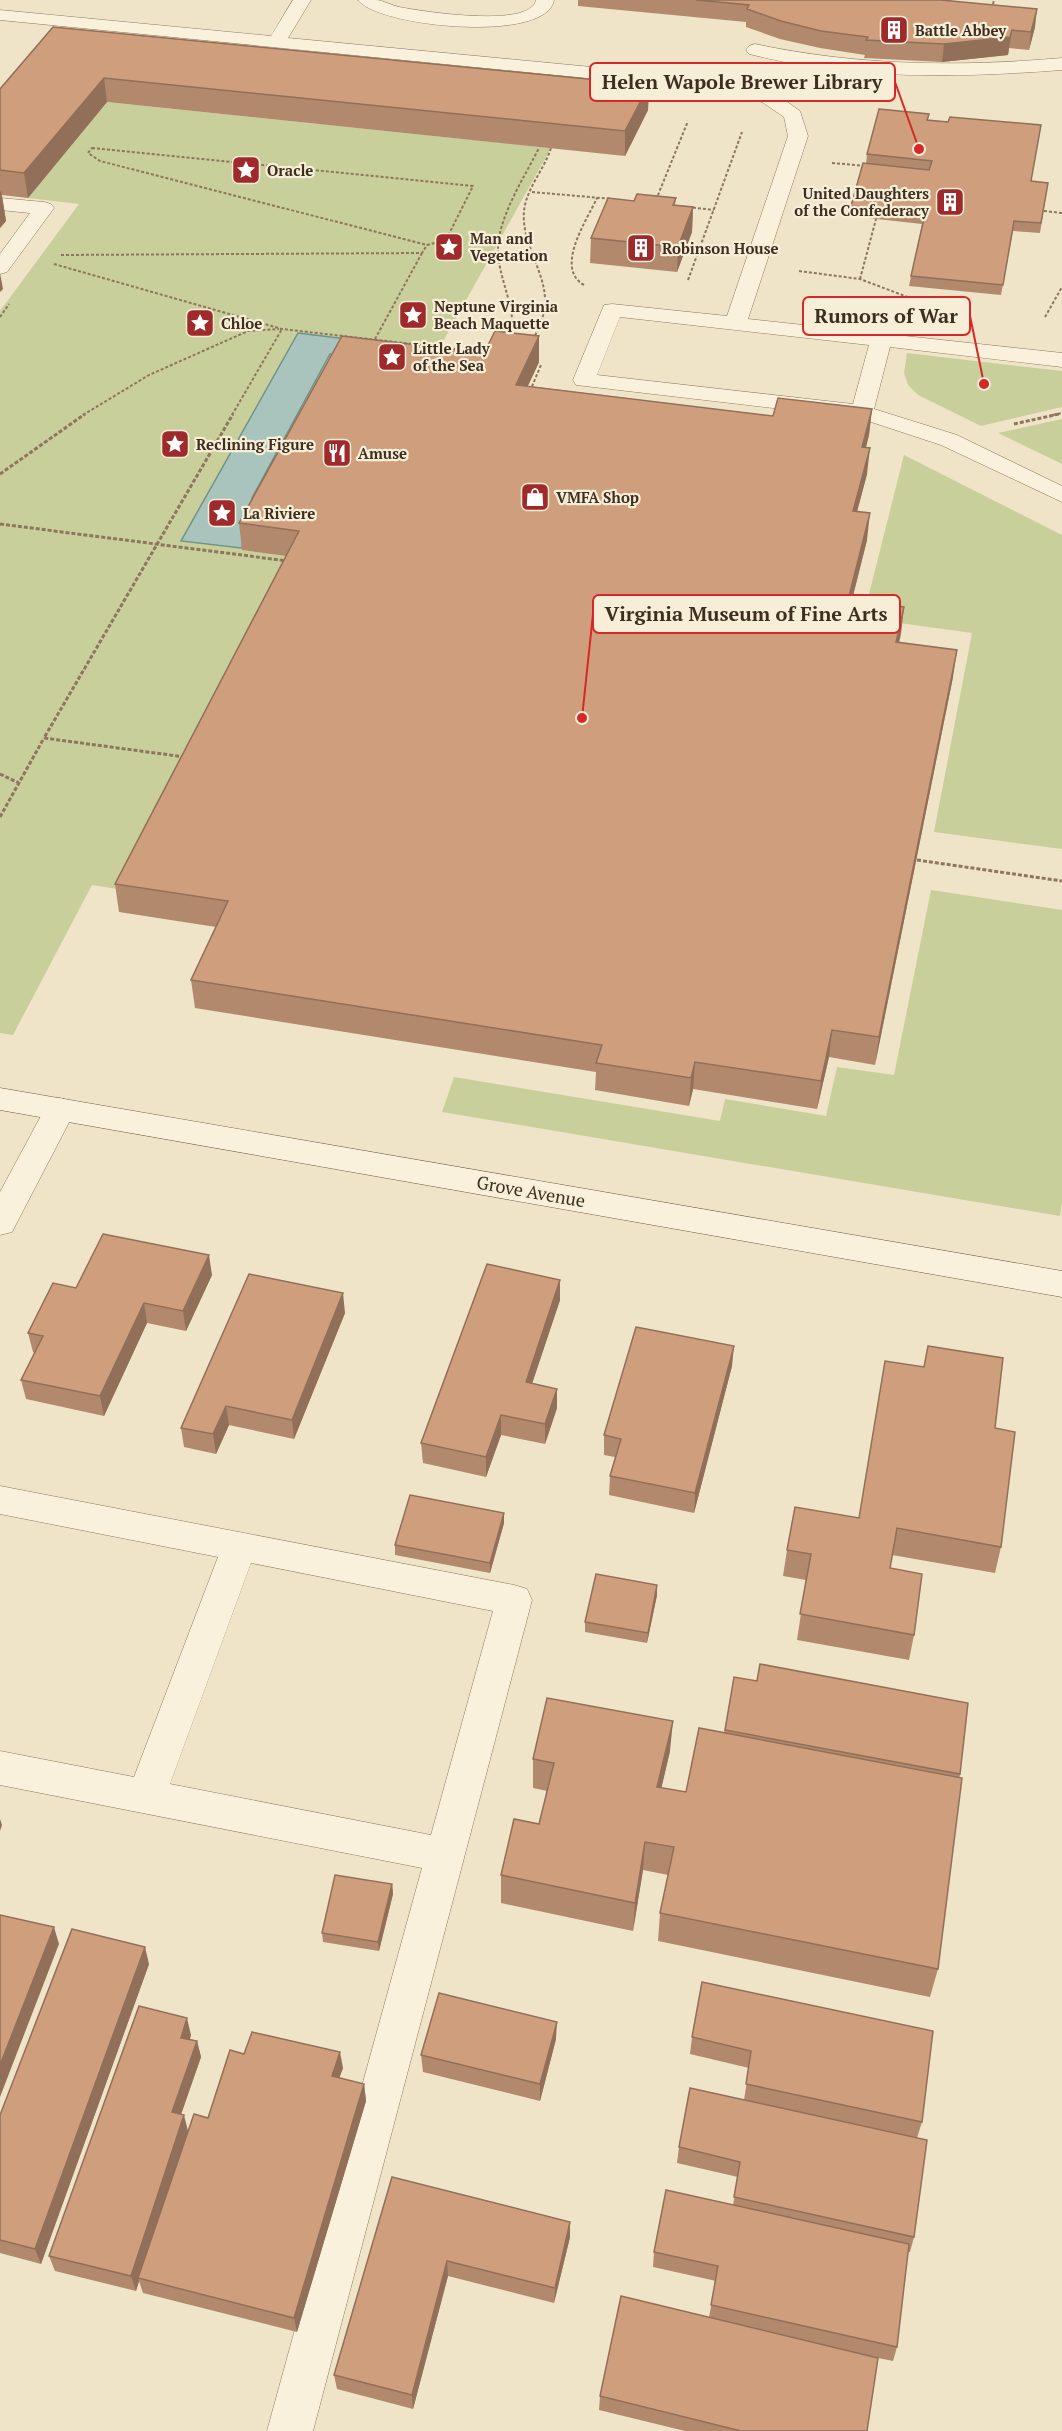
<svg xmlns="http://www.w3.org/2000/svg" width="1062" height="2431" font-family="'PT Serif',serif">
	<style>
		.green { fill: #c9cf9b }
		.water { fill: #a9c4bc; stroke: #6f938a; stroke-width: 1.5 }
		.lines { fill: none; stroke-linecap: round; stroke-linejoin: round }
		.lane-casing { stroke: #8d765c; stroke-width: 1 }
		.street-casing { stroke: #8d765c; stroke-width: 1 }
		.secondary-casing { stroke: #6f573f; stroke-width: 1 }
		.path-far1 { stroke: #8d765c; stroke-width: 2; stroke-dasharray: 3 2; stroke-linecap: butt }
		.path { stroke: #8d765c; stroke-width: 3; stroke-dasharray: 4 2; stroke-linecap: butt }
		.lane { fill: #faf1dc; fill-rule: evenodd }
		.street { fill: #faf1dc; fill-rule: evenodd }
		.secondary { fill: #faf1dc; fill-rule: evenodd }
		.wall { fill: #b2896c }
		.shaded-wall { fill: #916f58 }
		.building { fill: #cf9f7d; stroke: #916f58; stroke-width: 1.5 }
		.labels { text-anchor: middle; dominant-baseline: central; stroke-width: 4.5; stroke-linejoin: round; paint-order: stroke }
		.far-poi-label { font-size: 15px; font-weight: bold; fill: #3d2e20; stroke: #f7eed8; text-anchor: start }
		.street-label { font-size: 18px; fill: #3d2e20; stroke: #f7eed8 }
		.leader { fill: none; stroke: #d62828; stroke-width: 2 }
		.callout-dot { fill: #d62828; stroke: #f7eed8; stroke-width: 2 }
		.callout { fill: #f7eed8; stroke: #d62828; stroke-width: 2 }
		.callout-label { font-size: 20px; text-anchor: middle; font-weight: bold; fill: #3d2e20 }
	</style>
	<rect width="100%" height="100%" fill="#f0e4c8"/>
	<path class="green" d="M107 102 551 148 426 372 242 550 301 558 130 891 92 885 13 1035 0 1033V311L79 204 28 198Z
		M907 353 1062 371V407L981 426 918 395 908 385 904 373Z
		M1062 419V464L998 433Z
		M904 455 1062 535V849L934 832 972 633 863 618Z
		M931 890 1062 910V1202L1060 1216 442 1112 454 1077 720 1121 725 1099 826 1116 837 1067 894 1075Z"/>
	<path class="water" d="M298 333 420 348 370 359 330 354 252 498 267 500 241 548 181 541Z"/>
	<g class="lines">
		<g class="lane-casing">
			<path id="lane" d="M293 0H311L288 38 717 79 776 94 800 111 808 136 748 319 1062 353V367L890 347 874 409 957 435 1062 486V502L941 445 859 418 576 385 573 380 604 305 612 304 727 316 788 136 784 117 762 102 717 91 0 20V10L271 36ZM620 317 869 345 853 404 597 375Z
				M358 0C364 0 371 0 377 0 384 1 391 5 399 7 420 11 531 29 536 0H554C547 44 377 27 358 0Z
				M755 44C858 66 958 67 1062 58V70C957 78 852 80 749 54L746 50 749 46Z
				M0 198 44 202 51 204 54 208 7 272 0 274V254L30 213 0 210Z
				M0 1486 514 1585 527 1589 532 1600 313 2431H267L422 1868 0 1785V1751L134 1777 218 1557 0 1514ZM251 1563 493 1611 431 1835 170 1784Z"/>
		</g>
		<g class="street-casing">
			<path id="street" d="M60 1098 71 1101 76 1109 12 1232 0 1235V1192L49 1101Z"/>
		</g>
		<g class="secondary-casing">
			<path id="secondary" d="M0 1088 1062 1271V1297L0 1110Z"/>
		</g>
		<path class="path-far1" d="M992 9 994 0
			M92 148 473 186 446 240 427 245 100 161 88 153Z
			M832 163 867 166
			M532 192 612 199
			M656 200 688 121
			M688 207 714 210
			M1044 211 1062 213
			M61 255 422 253 427 245
			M54 264 282 329 456 349 455 352
			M799 271 860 279 918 301
			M860 279 876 219
			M688 280 742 132
			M584 285C554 268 587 220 597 198
			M0 317 9 304
			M1045 317 1062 287
			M512 337C516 306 499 281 498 251 497 219 525 176 539 148
			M375 339 422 253
			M533 340C538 329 544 318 545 305 547 273 521 244 524 211 526 189 544 170 551 148
			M530 391 541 365
			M83 415 149 375 248 331 279 329
			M232 415 282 329
			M1053 415 1062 413"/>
		<path class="path" d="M1014 424 1059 414
			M0 474 85 414
			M0 524 288 561
			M185 757 44 738 233 414
			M0 774 19 783
			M0 817 44 738
			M917 860 1062 881"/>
		<use href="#lane" class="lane"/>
		<use href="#street" class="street"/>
		<use href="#secondary" class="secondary"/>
	</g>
	<path class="wall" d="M578 0H952L951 1 1035 27 1029 50 1009 48 1008 55 942 62 864 58 865 55 820 48 780 39 746 27V22L578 6Z
		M53 27 649 85 648 110 625 156 107 102 28 198 2 195 6 221 0 228V89Z
		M929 114 928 120 1031 181 1048 183 1040 233 1013 231 1001 295 909 286 911 276 922 224 850 216 851 206 866 164 867 154Z
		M676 198 675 205 693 207 692 232 677 272 590 263 591 238 634 201Z
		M539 336V362L528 386 773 416 872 409 869 435 866 447 867 474 857 512 867 540 852 600 904 607 899 642 953 677 875 1065 829 1057 817 1109 693 1089 689 1106 595 1090 596 1072 195 1008 191 980 216 927 119 912 115 884 286 556 242 550 239 523 484 353Z
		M212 1275 186 1331 147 1323 104 1416 26 1399 21 1380 35 1353 33 1352 28 1333 76 1288Z
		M560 1280V1300L532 1383 557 1389V1408L545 1444 501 1435 486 1477 423 1463 421 1443Z
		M345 1313 294 1439 229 1425 216 1454 184 1447 181 1428Z
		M732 1366 694 1513 609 1495 610 1476 615 1457 604 1455V1435Z
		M995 1428 1001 1547 995 1573 892 1555 890 1568 914 1635 909 1660 797 1640 806 1580 783 1576 787 1550 859 1518Z
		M504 1523 490 1573 395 1555V1545Z
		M657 1595 647 1643 585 1632V1622Z
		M734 1677 960 1774 938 1969 930 1997 658 1941 660 1913 668 1875 643 1870 633 1931 501 1903V1875L539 1824 547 1791 533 1788V1759L670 1751 661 1788 686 1792 724 1733Z
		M392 1884 393 1894 379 1951 323 1942 322 1933Z
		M149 1964 41 2264 0 2253V2115Z
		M702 1982 922 2122 917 2138 914 2237 910 2252H908L897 2347 893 2361 878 2358 867 2431H685L599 2410 600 2396 709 2317 716 2281 653 2267 654 2252 733 2205 738 2177 677 2163 679 2147 744 2100 749 2068 690 2054 692 2037Z
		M191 2035 190 2039 197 2041 201 2057 181 2115 188 2131 208 2118 244 2054 343 2068 339 2078 364 2084 366 2101 297 2332 143 2293 139 2281 136 2291 55 2271 49 2256Z
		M556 2039 540 2101 423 2072 421 2055Z
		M392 2177 570 2222V2237L554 2303 448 2276 413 2409 337 2389 334 2375Z"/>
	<path class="shaded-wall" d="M1037 9 1035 27 1029 50 1031 32Z
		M1012 30 1008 55 942 62 944 44Z
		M104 78 107 102 28 198 24 173Z
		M649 85 648 110 625 156V131Z
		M1 191 6 221 0 228V192Z
		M693 207 692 232 677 272 678 247Z
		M0 273 3 289 0 292Z
		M539 336V362L516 411V385Z
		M872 409 869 435 859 474 862 447Z
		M870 448 867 474 850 538 853 511Z
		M870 513 867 540 845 627 848 600Z
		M904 607 901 634 893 669 896 642Z
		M957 650 953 677 875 1065 879 1037Z
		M832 1030 829 1057 817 1109 821 1081Z
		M695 1062 693 1089 689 1106 691 1078Z
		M209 1255 212 1275 186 1331 183 1311Z
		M560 1280V1300L526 1402V1382Z
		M343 1293 345 1313 294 1439 292 1420Z
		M144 1303 147 1323 104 1416 100 1396Z
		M734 1346 732 1366 694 1513 695 1493Z
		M557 1389V1408L545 1444V1424Z
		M226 1406 229 1425 216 1454 213 1434Z
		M501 1415V1435L486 1477V1457Z
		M504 1513V1523L490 1573V1563Z
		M657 1585V1595L647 1643 648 1633Z
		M673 1721 670 1751 655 1816 657 1787Z
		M0 1819 2 1825 0 1831Z
		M645 1842 643 1870 633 1931 635 1903Z
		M392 1884 393 1894 379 1951 378 1942Z
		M54 1927 59 1944 0 2097V2065Z
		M145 1947 149 1964 41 2264 35 2249Z
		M187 2018 191 2035 185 2054 181 2038Z
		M557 2022 556 2039 540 2101V2084Z
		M197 2041 201 2057 176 2128 172 2112Z
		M340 2052 343 2068 334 2092 332 2076Z
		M364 2084 366 2101 297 2332 294 2318Z
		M184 2115 188 2131 138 2278 139 2281 136 2291 131 2276Z
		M570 2222V2237L554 2303 555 2288Z
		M447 2261 448 2276 413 2409 412 2395Z"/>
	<path class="building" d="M696 0H941L1037 9 1031 32 1012 30 1010 37 944 44 866 40 868 37 821 31 781 21 747 9 749 5Z
		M53 27 649 85 625 131 104 78 24 173 0 170V89Z
		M879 109 929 114 927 120 948 122 950 117 1041 125 1031 181 1048 183 1041 223 1014 221 1003 285 911 276 925 214 851 206 863 163 929 170 932 161 867 154Z
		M637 194 676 198 673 205 693 207 678 247 591 238 608 198 634 201Z
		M495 331 539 336 516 385 773 416 778 398 872 409 862 447 870 448 853 511 870 513 848 600 904 607 896 642 957 650 879 1037 832 1030 821 1081 695 1062 691 1078 596 1063 602 1045 191 980 228 901 115 884 299 531 239 523 342 336 484 353Z
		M103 1234 209 1255 183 1311 144 1303 100 1396 21 1380 43 1336 28 1333 53 1283 76 1288Z
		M487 1264 560 1280 526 1382 557 1389 545 1424 501 1415 486 1457 421 1443Z
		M249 1274 343 1293 292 1420 226 1406 213 1434 181 1428Z
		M636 1327 734 1346 695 1493 610 1476 621 1439 604 1435Z
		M928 1346 1003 1358 995 1428 1015 1432 1001 1547 897 1528 890 1568 922 1574 914 1635 800 1614 811 1554 787 1550 795 1507 859 1518 885 1361 924 1367Z
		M410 1495 504 1513 490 1563 395 1545Z
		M596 1574 657 1585 648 1633 585 1622Z
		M760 1664 968 1703 960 1774 725 1730 734 1677 757 1681Z
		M547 1698 673 1721 657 1787 686 1792 699 1728 962 1778 938 1969 660 1913 674 1847 645 1842 635 1903 501 1875 514 1819 539 1824 554 1763 533 1759Z
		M335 1875 392 1884 378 1942 322 1933Z
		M0 1915 54 1927 0 2065Z
		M72 1929 145 1947 35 2249 0 2240V2115Z
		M702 1982 933 2031 922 2122 746 2084 751 2051 692 2037Z
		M439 1993 557 2022 540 2084 421 2055Z
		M139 2006 187 2018 181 2038 197 2041 172 2112 184 2115 131 2276 49 2256Z
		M252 2032 340 2052 332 2076 364 2084 294 2318 138 2278 194 2114 208 2118 230 2050 244 2054Z
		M690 2088 927 2140 914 2237 734 2197 740 2162 679 2147Z
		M392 2177 570 2222 555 2288 447 2261 412 2395 334 2375Z
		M666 2190 909 2244 897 2347 711 2305 718 2266 654 2252Z
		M621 2296 878 2358 867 2431H741L600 2396Z"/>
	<defs>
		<g id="building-square" transform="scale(1.5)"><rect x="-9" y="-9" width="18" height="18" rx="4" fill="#9e2a2b" stroke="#f7eed8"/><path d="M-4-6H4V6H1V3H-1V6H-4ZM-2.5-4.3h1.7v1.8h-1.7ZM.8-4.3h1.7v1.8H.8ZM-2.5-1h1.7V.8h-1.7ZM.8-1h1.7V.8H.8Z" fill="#fff"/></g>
		<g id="sight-square" transform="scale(1.5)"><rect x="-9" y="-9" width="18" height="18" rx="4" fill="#9e2a2b" stroke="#f7eed8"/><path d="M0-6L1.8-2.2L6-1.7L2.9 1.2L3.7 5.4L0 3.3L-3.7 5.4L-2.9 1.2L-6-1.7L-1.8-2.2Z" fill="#fff"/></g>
		<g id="restaurant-square" transform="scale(1.5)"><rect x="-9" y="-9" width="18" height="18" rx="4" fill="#9e2a2b" stroke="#f7eed8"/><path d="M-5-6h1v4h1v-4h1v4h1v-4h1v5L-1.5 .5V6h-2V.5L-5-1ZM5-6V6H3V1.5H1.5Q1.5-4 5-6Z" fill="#fff"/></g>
		<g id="shop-square" transform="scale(1.5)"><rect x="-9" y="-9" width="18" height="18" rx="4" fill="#9e2a2b" stroke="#f7eed8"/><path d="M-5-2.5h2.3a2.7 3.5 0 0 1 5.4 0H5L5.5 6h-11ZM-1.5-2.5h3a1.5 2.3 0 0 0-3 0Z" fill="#fff"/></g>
	</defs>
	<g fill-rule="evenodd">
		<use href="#building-square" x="894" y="30"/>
		<use href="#sight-square" x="246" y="170"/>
		<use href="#building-square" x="950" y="202"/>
		<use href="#sight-square" x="449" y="247"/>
		<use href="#building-square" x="641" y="248"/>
		<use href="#sight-square" x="413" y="315"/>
		<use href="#sight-square" x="200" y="323"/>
		<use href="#sight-square" x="392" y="357"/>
		<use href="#sight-square" x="175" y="444"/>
		<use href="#restaurant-square" x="337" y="453"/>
		<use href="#shop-square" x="535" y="497"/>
		<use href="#sight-square" x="222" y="513"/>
	</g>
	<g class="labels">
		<g class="far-poi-label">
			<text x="915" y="30">Battle Abbey</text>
			<text x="267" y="170">Oracle</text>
			<text x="929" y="193" text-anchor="end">United Daughters<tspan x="929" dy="17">of the Confederacy</tspan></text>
			<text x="470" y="238">Man and<tspan x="470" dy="17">Vegetation</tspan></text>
			<text x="662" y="248">Robinson House</text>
			<text x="434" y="306">Neptune Virginia<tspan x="434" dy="17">Beach Maquette</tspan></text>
			<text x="221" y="323">Chloe</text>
			<text x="413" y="348">Little Lady<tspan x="413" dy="17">of the Sea</tspan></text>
			<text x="196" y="444">Reclining Figure</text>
			<text x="358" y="453">Amuse</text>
			<text x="556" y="497">VMFA Shop</text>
			<text x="243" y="513">La Riviere</text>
		</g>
		<g class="street-label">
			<text transform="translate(531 1191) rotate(10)">Grove Avenue</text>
		</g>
	</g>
	<path class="leader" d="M919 149L895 82M984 384L970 316M582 718L593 614"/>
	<g class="callout-dot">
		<circle cx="919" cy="149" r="6"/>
		<circle cx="984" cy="384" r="6"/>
		<circle cx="582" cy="718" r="6"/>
	</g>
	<g class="callout">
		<rect x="590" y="63" width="305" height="38" rx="6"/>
		<rect x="803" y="297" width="167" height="38" rx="6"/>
		<rect x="593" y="595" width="307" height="38" rx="6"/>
	</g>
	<g class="callout-label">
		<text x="742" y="89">Helen Wapole Brewer Library</text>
		<text x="886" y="323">Rumors of War</text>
		<text x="746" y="621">Virginia Museum of Fine Arts</text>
	</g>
</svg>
